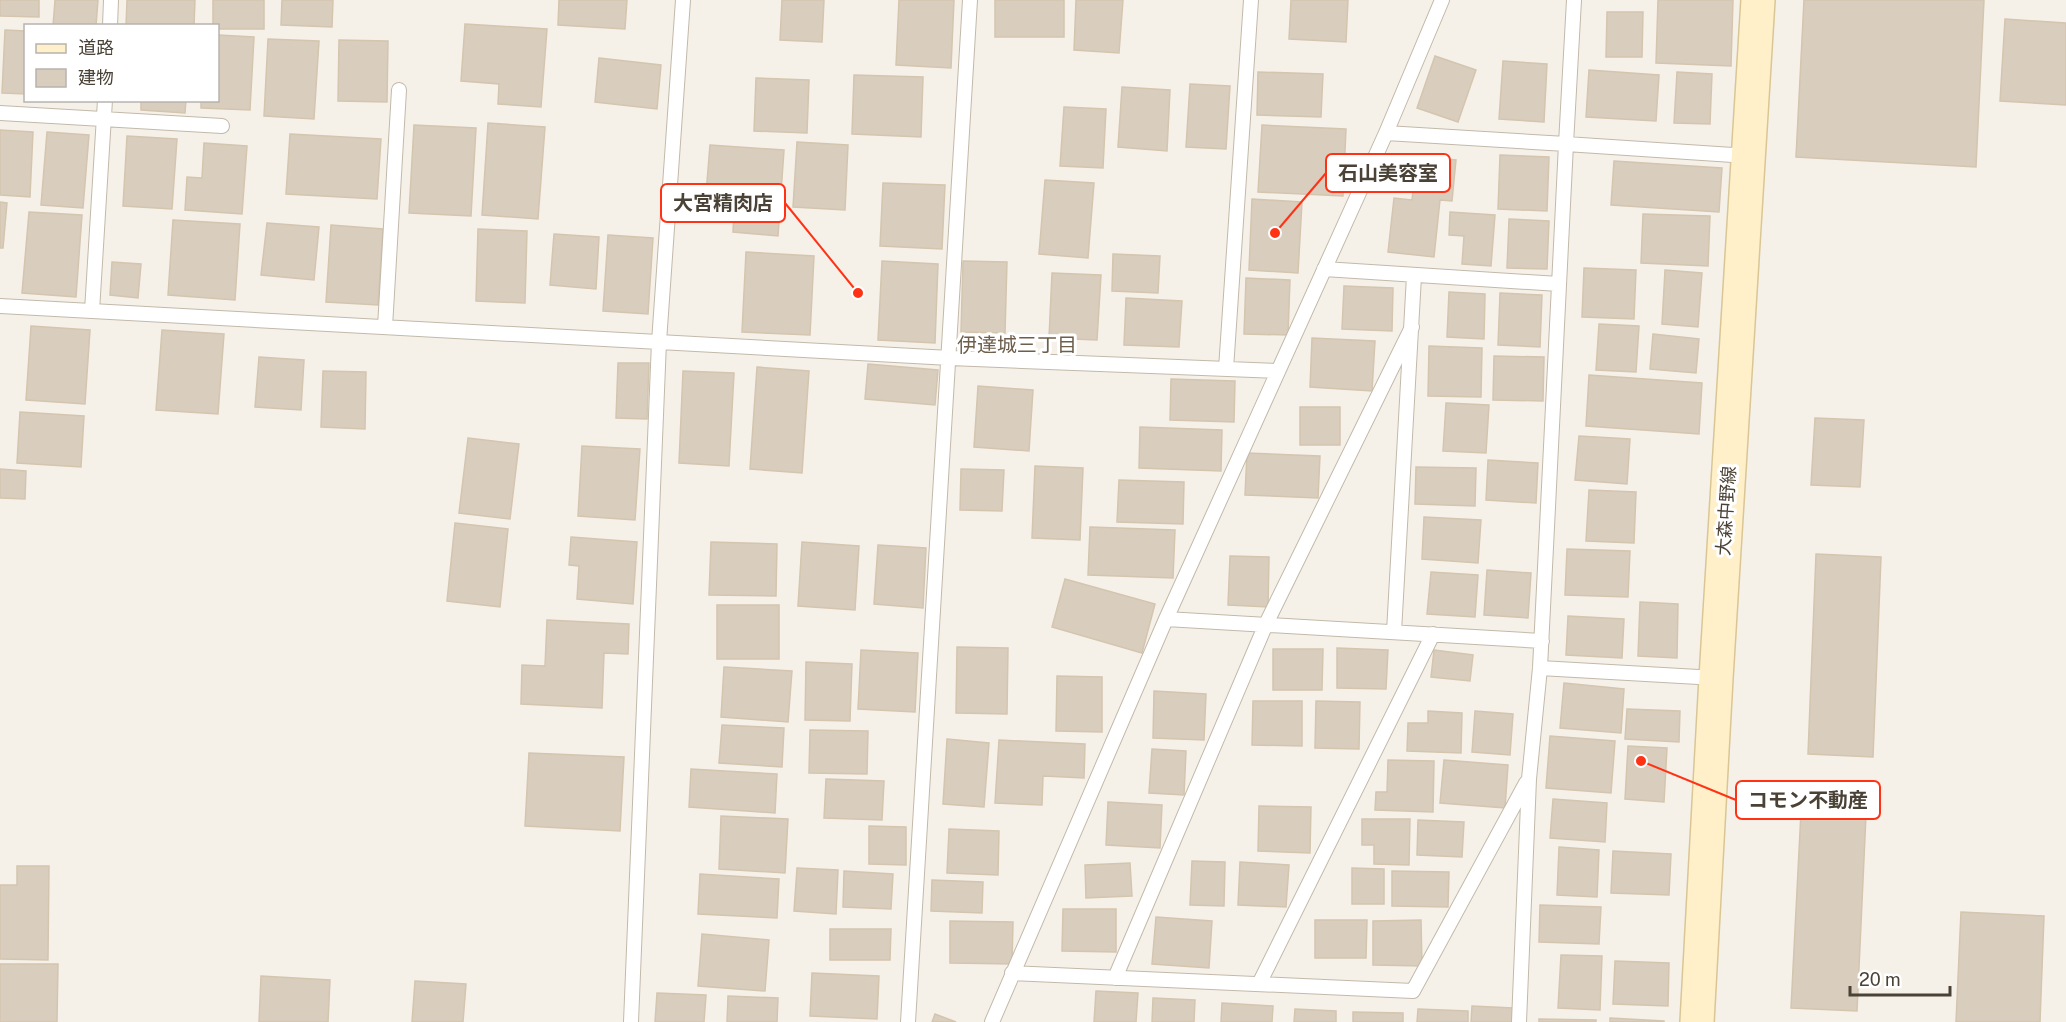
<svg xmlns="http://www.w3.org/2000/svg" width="2066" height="1022" font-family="'Public Sans','Noto Sans JP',sans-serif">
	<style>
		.building { fill: #d9cdbd; stroke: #d4c5af; stroke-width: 1.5 }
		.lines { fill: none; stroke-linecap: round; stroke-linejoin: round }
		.service-casing { stroke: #c2b9aa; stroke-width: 16 }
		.secondary-casing { stroke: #dac694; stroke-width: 36 }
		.service { stroke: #fff; stroke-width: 14 }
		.secondary { stroke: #fff0c9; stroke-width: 33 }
		.labels { text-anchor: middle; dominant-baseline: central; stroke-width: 6; stroke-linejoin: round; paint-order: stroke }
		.street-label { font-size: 18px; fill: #4a4236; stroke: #fff }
		.neighbourhood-label { font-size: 20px; fill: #6e5f4c; stroke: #fff }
		.leader { fill: none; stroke: #ff3216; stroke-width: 2 }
		.callout-dot { fill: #ff3216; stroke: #fff; stroke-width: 2 }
		.callout { fill: #fff; stroke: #ff3216; stroke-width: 2 }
		.callout-label { font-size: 20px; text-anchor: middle; font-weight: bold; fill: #4a4236 }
	</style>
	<rect width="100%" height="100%" fill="#f6f1e8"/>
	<path class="building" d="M0 0H39V17L0 16Z
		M55 0H98L96 26H53Z
		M127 0H195L194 26H126Z
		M213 0H264V29H218V26H213Z
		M282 0H333L332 27 281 25Z
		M559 0H627L625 29 558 25Z
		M782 0H824L822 42 780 40Z
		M899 0H954L951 68 896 65Z
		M995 0H1064V37H995Z
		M1076 0H1123L1119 53 1074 50Z
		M1291 0H1348L1346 42 1289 39Z
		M1658 0H1733L1731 66 1656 63Z
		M1804 0H1984L1976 167 1796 157Z
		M1607 12H1643L1642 57H1606Z
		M2005 19 2066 23V105L2000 101Z
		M465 24 547 29 541 107 498 104 499 84 461 81Z
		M5 30 26 31V94L2 93Z
		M218 35 254 37 250 110 201 108V100H218Z
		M268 39 319 41 314 119 264 116Z
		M339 40 388 41 387 102 338 101Z
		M1435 56 1476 70 1458 122 1417 108Z
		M599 58 661 65 657 109 595 102Z
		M1503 61 1547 64 1544 122 1499 119Z
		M1589 70 1659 75 1656 121 1586 117Z
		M1258 72 1323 74 1321 117 1257 115Z
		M1677 72 1712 74 1710 124 1674 123Z
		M854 75 923 77 921 137 852 134Z
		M756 78 809 80 807 133 754 131Z
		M1190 84 1230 86 1226 149 1186 147Z
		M1122 87 1170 90 1167 151 1118 147Z
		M141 100H186L185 113 141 110Z
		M1064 107 1106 109 1103 168 1060 166Z
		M488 123 545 127 538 219 482 215Z
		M414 125 476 128 471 216 409 213Z
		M1262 125 1346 129 1343 196 1258 192Z
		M0 130 33 132 30 197 0 195Z
		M47 132 89 135 83 208 41 205Z
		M290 134 381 139 377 199 286 194Z
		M127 136 177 139 172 209 123 206Z
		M797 142 848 145 845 210 793 207Z
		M204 143 247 146 242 214 185 210 187 177 202 178Z
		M710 145 784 150 778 236 733 232 734 209 705 206Z
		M1500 155 1549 157 1547 211 1498 209Z
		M1417 156 1456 160 1452 201 1440 200 1434 257 1388 252 1394 198 1412 200Z
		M1614 161 1722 168 1719 212 1611 205Z
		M1045 180 1094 183 1088 258 1039 254Z
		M883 183 945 185 942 249 880 246Z
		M1252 199 1302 202 1298 273 1249 270Z
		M0 202 7 203 3 248H0Z
		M29 212 82 215 76 297 22 293Z
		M1450 212 1495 215 1491 266 1462 264 1464 236 1449 235Z
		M1643 214 1710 216 1708 266 1641 263Z
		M1509 219 1549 221 1547 269 1507 268Z
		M173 220 240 224 235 300 168 295Z
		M267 223 319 227 314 280 261 275Z
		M331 225 383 229 378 305 326 302Z
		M478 229 527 231 525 303 476 301Z
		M554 234 599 237 596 289 550 285Z
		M608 235 653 238 648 314 603 311Z
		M746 252 814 256 810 335 742 332Z
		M1113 254 1160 256 1158 293 1112 291Z
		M882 261 938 264 935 343 878 340Z
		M963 261 1007 262 1005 333 961 332Z
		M112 262 141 264 138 298 110 295Z
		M1584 268 1636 270 1634 319 1582 317Z
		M1665 270 1702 273 1698 327 1662 324Z
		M1052 273 1101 275 1097 340 1049 338Z
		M1246 278 1290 280 1288 335 1244 334Z
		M1344 286 1393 288 1392 331 1342 329Z
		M1449 292 1485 294 1484 339 1447 337Z
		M1500 293 1542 295 1540 347 1498 345Z
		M1126 298 1182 301 1179 347 1124 345Z
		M1599 324 1639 326 1636 372 1596 370Z
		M31 326 90 330 85 404 26 400Z
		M162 330 224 334 218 414 156 410Z
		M1653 334 1699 339 1696 373 1650 369Z
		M1312 338 1375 341 1372 391 1310 387Z
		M1429 346 1482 348 1481 397 1428 396Z
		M1494 356 1544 357 1543 401 1493 400Z
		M259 357 304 360 301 410 255 407Z
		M618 363H649L647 419 616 418Z
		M868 364 938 370 935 405 865 399Z
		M757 367 809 371 802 473 750 469Z
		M323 371 366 372 365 429 321 427Z
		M683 371 734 373 729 466 679 463Z
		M1589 375 1702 383 1699 434 1586 426Z
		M1171 379 1235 381 1234 422 1170 420Z
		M978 386 1033 390 1029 451 974 447Z
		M1446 403 1489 405 1486 453 1443 451Z
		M1300 407H1340V445H1300Z
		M20 412 84 416 81 467 17 463Z
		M1815 418 1864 420 1860 487 1811 485Z
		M1140 427 1222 430 1221 471 1139 468Z
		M1579 436 1630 439 1627 484 1575 480Z
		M468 438 519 444 510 519 459 513Z
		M582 446 640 449 635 520 578 516Z
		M1247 453 1320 456 1318 498 1245 495Z
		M1488 460 1538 463 1536 503 1486 500Z
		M1035 466 1083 468 1080 540 1032 538Z
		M1416 467 1476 468 1475 506 1415 504Z
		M0 469 26 471 25 499 0 498Z
		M961 469 1004 470 1002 511 960 510Z
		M1119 480 1184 482 1183 524 1117 522Z
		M1589 490 1636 492 1634 543 1586 541Z
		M1424 517 1481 520 1478 563 1422 559Z
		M455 523 508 529 500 607 447 601Z
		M1090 527 1175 530 1173 578 1088 575Z
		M571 537 637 542 633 604 577 599 579 566 569 565Z
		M711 542 777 544 776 596 709 595Z
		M802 542 859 546 855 610 798 606Z
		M878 545 926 548 923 608 874 604Z
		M1567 549 1630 551 1628 597 1565 595Z
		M1816 554 1881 557 1873 757 1808 754Z
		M1230 556 1269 557 1268 607 1228 605Z
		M1487 570 1531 573 1528 618 1484 615Z
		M1431 572 1478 575 1475 617 1427 614Z
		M1065 579 1155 604 1142 653 1052 627Z
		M1640 602 1678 604 1677 658 1638 656Z
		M717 605H779V659H717Z
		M1568 616 1624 619 1622 658 1566 655Z
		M547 620 629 624 628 654 604 653 602 708 521 704 522 665 545 666Z
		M957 647 1008 648 1007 714 956 713Z
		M1337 648 1388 650 1386 689 1337 688Z
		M1273 649H1323L1322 690H1273Z
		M861 650 918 653 915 712 858 709Z
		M1434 650 1473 655 1470 681 1431 677Z
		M806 662 852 664 850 721 805 720Z
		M724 667 792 671 788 722 721 717Z
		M1057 676 1102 677V732L1056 731Z
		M1564 683 1624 689 1621 733 1560 728Z
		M1154 691 1206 694 1204 740 1153 738Z
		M1253 701H1302V746L1252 745Z
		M1316 701 1360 702 1359 749 1315 748Z
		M1627 709 1680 711 1679 742 1625 739Z
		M1428 711 1462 713 1461 753 1407 751 1408 723H1428Z
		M1475 711 1513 714 1510 755 1472 752Z
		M722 725 784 728 782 767 719 763Z
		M810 730 868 731 867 774 809 773Z
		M1550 736 1615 741 1611 793 1546 788Z
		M947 739 989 743 984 807 943 804Z
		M999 740 1085 744 1084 778 1043 776 1042 805 995 803Z
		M1628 746 1667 748 1664 802 1625 799Z
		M1152 749 1186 751 1184 795 1149 793Z
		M529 753 624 757 620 831 525 826Z
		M1388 760 1434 761 1433 812 1375 810 1376 792H1387Z
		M1444 760 1508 765 1505 808 1440 803Z
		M691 769 777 774 775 813 689 807Z
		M826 779 884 781 882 820 824 818Z
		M1553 799 1607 803 1605 842 1550 838Z
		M1108 802 1162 805 1160 848 1106 845Z
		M1259 806 1311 807 1310 853 1258 851Z
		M1801 812 1866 815 1857 1011 1791 1008Z
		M721 816 788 819 785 873 719 869Z
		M1362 819H1410L1409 865 1374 864V845H1362Z
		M1418 820 1464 822 1462 857 1417 855Z
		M869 826 906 827V865L869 864Z
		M949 829 999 831 998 875 947 873Z
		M1559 847 1599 850 1597 897 1557 895Z
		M1613 851 1671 854 1669 895 1611 893Z
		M1192 861 1225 862 1224 906 1190 905Z
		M1240 862 1289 865 1286 907 1238 905Z
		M1130 863 1132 896 1086 898 1085 865Z
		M17 866H49L48 960 0 959V885H17Z
		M797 868 838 870 836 914 794 911Z
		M1352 868 1384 869V904H1352Z
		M844 871 893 874 891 909 843 907Z
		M1392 871 1449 872 1448 907 1392 906Z
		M700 874 779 879 777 918 698 914Z
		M932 880 983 882 982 913 931 911Z
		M1540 905 1601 907 1599 944 1539 942Z
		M1063 909H1116V952L1062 951Z
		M1961 912 2044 916 2040 1022H1956Z
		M1156 917 1212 921 1209 968 1152 964Z
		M1315 920H1367L1366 958H1315Z
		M1421 920 1422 966 1373 965V921Z
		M950 921 1013 922 1012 964 950 963Z
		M830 929H891L890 960H830Z
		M702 934 769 940 765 991 698 986Z
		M1561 955 1602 956 1600 1010 1558 1008Z
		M1615 961 1669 963 1668 1006 1613 1004Z
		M0 964H58L57 1022H0Z
		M812 973 879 976 877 1019 810 1016Z
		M261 976 330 980 328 1022H259Z
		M415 981 466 984 463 1022H412Z
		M1096 991 1138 993 1136 1022H1094Z
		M657 993 706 995 704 1022H655Z
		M728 996 778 998 777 1022H727Z
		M1153 998 1195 1000 1194 1022H1152Z
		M1222 1003 1273 1006 1272 1022H1221Z
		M1472 1006 1513 1008 1512 1022H1471Z
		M1295 1009 1336 1011V1022H1294Z
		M1418 1009 1468 1011V1022H1417Z
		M1353 1012 1403 1013V1022H1353Z
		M935 1014 956 1022H932Z
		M1610 1018 1664 1021V1022H1610Z
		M1539 1019 1596 1020V1022H1539Z"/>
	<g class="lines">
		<g class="service-casing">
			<path id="service" d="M110 26 111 0
				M0 113 222 126
				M1386 133 1566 144 1574 0
				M1324 269 1559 284
				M0 306 950 358 1277 371
				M92 311 105 100
				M385 327 399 90
				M1226 369 1251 0
				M1166 619 1542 641
				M1394 632 1414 276
				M1540 668 1716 678
				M1012 973 1413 991 1526 783
				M1115 978 1266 624 1412 327
				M1259 984 1433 634
				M631 1022 659 342 683 0
				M908 1022 970 0
				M992 1022 1166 619 1386 133 1442 0
				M1519 1022 1529 779 1540 668 1566 144 1748 156"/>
		</g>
		<g class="secondary-casing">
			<path id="secondary" d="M1697 1022 1716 678 1758 0"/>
		</g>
		<use href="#service" class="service"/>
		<use href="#secondary" class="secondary"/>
	</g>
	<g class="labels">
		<g class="street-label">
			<text transform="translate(1726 511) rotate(-86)">大森中野線</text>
		</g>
		<g class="neighbourhood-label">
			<text x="1017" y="345">伊達城三丁目</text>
		</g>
	</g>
	<path class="leader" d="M1275 233L1326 173M858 293L785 203M1641 761L1736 800"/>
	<g class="callout-dot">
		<circle cx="1275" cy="233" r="6"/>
		<circle cx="858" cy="293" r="6"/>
		<circle cx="1641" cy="761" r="6"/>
	</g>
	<g class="callout">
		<rect x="1326" y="154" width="124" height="38" rx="6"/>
		<rect x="661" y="184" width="124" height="38" rx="6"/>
		<rect x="1736" y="781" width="144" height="38" rx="6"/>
	</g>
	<g class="callout-label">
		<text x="1388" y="180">石山美容室</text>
		<text x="723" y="210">大宮精肉店</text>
		<text x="1808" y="807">コモン不動産</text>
	</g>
	<rect x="24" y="24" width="195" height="78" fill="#ffffff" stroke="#b7b3af" stroke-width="1.5"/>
	<rect x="36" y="44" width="30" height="9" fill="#fff0c9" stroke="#b7b3af" stroke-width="1.5"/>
	<text x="78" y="54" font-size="18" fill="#4a4236">道路</text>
	<rect x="36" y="69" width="30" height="18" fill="#d9cdbd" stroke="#b7b3af" stroke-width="1.5"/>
	<text x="78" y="84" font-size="18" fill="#4a4236">建物</text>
	<path d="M1850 986v9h100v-9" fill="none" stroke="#4a4236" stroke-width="3"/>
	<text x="1859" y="986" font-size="18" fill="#4a4236" stroke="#ffffff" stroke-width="4.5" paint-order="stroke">20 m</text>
</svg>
